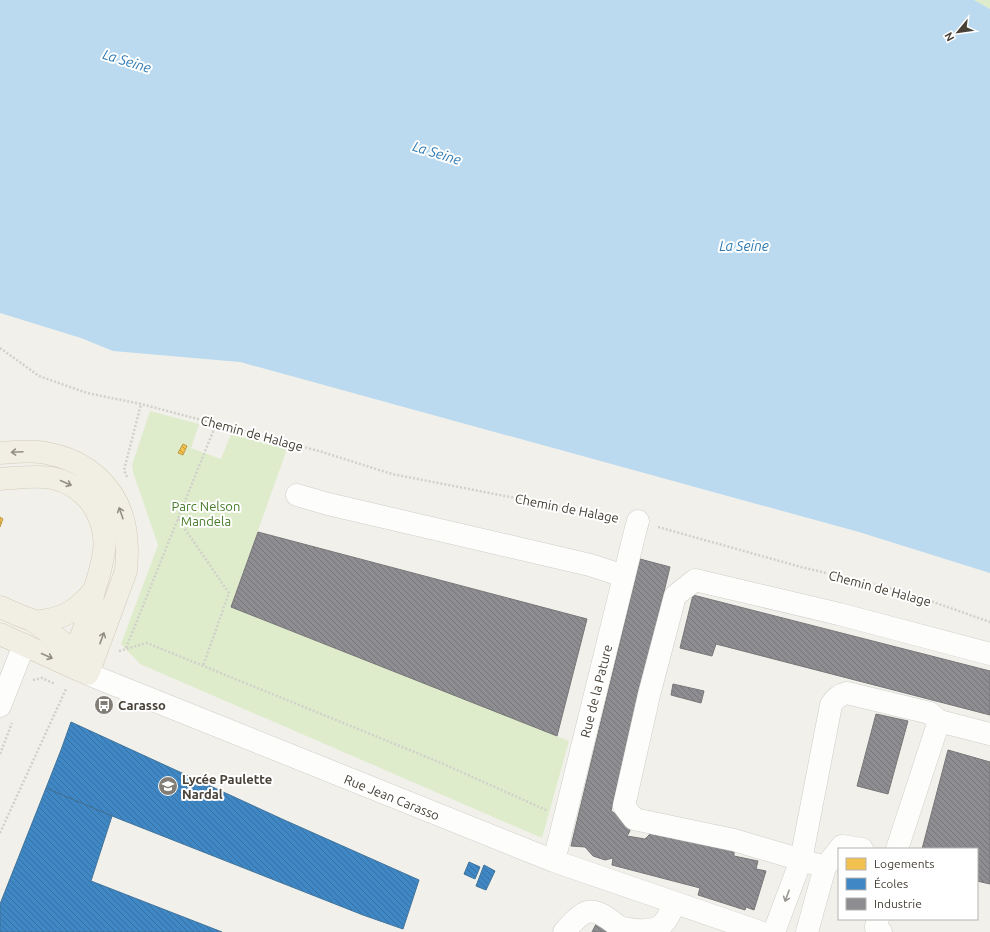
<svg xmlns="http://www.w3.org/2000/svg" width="990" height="932" font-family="Ubuntu,sans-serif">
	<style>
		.park { fill: #deeccb }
		.water { fill: #bbdaef }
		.homes { fill: url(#homes-back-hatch); stroke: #bf9b47 }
		.schools { fill: url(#schools-back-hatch); stroke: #41739a }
		.industry { fill: url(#industry-back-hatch); stroke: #787677 }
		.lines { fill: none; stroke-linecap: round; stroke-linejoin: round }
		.minor-casing { stroke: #cfcdc8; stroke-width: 23 }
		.major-casing { stroke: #d3ccb8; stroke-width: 23 }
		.path { stroke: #d1d0ca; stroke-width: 2.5; stroke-dasharray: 2 2; stroke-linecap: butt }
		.minor { stroke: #fdfdfc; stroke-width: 22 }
		.major { stroke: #f1eee4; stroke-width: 22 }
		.oneway { stroke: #948f85 }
		.oneway2 { stroke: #999690 }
		.labels { text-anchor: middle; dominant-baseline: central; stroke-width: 4; stroke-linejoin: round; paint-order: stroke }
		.street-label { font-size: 13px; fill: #474137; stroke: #fff }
		.park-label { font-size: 13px; fill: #467a29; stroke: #fff }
		.poi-label { font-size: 13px; font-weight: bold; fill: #474137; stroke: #fff; text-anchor: start }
		.water-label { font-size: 14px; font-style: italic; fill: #2f7ab4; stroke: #fff }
	</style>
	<defs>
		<pattern id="homes-back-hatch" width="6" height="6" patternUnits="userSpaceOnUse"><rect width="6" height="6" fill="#f2c14e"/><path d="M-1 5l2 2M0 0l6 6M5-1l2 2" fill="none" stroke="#c69e42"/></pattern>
		<pattern id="schools-back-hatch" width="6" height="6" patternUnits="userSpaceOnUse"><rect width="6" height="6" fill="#3f88c5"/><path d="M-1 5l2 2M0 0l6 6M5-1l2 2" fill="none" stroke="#3771a1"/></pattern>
		<pattern id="industry-back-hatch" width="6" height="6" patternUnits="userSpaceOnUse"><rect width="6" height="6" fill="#8d8d92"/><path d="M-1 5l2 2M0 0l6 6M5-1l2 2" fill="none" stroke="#757578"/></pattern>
	</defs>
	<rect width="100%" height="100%" fill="#f1f0eb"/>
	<path class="park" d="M974 0H990V9Z
		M150 411 199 424 191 448 221 459 231 434 287 449 231 607 569 741 542 838 140 664 121 644 158 545 133 472 132 465Z"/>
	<path class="water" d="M0 0H974L990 9V573L859 532 240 362 113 351 81 338 0 313Z"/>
	<path class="homes" d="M183 444 187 446 183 455 178 453Z
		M0 517 3 519 0 527Z"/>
	<path class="schools" d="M71 722 282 819 419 880 403 929 363 915 112 816 46 788 61 750Z
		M46 788 112 816 91 881 222 932H0V904Z
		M469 862 480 867 475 879 464 874Z
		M484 865 495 871 486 890 476 886Z"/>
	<path class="industry" d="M258 532 587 619 557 736 231 607Z
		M640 559 670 567 611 811 624 819 630 831 627 836 645 839 657 827 734 845V856L758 861 756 869 766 871 754 910 746 907 745 910 698 895 700 888 612 865 613 858 605 860 593 856 585 847 571 846Z
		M693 595 990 671V715L716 644 712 656 680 648Z
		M673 684 704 691 701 703 671 695Z
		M876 714 908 721 888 794 857 786Z
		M948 750 990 762V884L977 881V849H922Z
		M597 922 617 932H592Z"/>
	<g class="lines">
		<g class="minor-casing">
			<path id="minor" d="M297 495 328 504 590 565 624 576
				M88 674 554 861 760 932
				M0 706 24 645
				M939 721 990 734
				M554 861 636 528 638 521
				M825 867 734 840 634 819 624 806 649 695 675 596 695 580 839 614 990 654
				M878 919 876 927 881 932
				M564 932C568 927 581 913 587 912 598 909 610 920 618 926 623 929 630 929 636 930 662 932 665 924 675 903
				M774 932 801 860 831 705C835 698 839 695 847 693L930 713 939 721 897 849
				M807 932 825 867 842 846 862 849"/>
		</g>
		<g class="major-casing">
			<path id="major" d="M0 453C15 452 31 450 46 453 86 460 118 487 125 528 128 543 127 557 126 571L88 674
				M0 479C17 478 35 475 52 478 67 481 80 489 90 501 112 531 105 556 95 588 92 598 91 608 88 617 83 634 75 650 69 665
				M0 607C10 611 21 617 32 620 36 622 42 621 47 620 68 617 82 605 95 589
				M33 621 62 642 80 664
				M0 634 81 671"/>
		</g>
		<path class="path" d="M0 348 39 376 87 393 141 404 319 451 392 474 618 518
			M127 477 124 470 141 404
			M178 519 229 593 203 666
			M658 527 801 567 902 591 990 622
			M126 648 216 424
			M119 651 147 643 439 762 546 810
			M33 680 42 678 55 684
			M0 754 12 723
			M0 833 66 689"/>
		<use href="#minor" class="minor"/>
		<use href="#major" class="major"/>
	</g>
	<defs><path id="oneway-shaft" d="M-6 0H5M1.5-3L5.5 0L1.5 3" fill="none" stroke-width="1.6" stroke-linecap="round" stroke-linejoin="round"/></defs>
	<g class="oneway">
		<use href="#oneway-shaft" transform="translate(17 452) rotate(177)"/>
		<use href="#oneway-shaft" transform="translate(66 483) rotate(24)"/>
		<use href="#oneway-shaft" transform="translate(121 513) rotate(-109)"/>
		<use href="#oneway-shaft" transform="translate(102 638) rotate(-70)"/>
		<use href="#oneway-shaft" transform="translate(47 656) rotate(24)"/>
	</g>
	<use class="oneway2" href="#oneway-shaft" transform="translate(787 896) rotate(110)"/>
	<defs>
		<g id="bus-disc" transform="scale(1)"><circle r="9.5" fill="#827e76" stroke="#fff"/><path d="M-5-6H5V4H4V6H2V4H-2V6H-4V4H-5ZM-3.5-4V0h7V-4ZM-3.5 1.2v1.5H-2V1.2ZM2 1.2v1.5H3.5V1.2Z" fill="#fff"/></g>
		<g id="school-disc" transform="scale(1)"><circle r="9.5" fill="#827e76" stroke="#fff"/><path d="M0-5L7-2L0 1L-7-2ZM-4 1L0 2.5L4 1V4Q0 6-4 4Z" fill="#fff"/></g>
	</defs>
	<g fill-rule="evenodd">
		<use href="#bus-disc" x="104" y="705"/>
		<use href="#school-disc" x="168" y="786"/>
	</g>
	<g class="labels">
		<g class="street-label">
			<text transform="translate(252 433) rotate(15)">Chemin de Halage</text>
			<text transform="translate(567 508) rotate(11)">Chemin de Halage</text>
			<text transform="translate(880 588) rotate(15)">Chemin de Halage</text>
			<text transform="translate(596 691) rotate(-76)">Rue de la Pature</text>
			<text transform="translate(392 797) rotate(22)">Rue Jean Carasso</text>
		</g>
		<g class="park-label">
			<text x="206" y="506">Parc Nelson<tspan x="206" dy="15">Mandela</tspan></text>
		</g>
		<g class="poi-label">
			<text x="118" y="705">Carasso</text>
			<text x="182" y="779">Lycée Paulette<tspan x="182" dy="15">Nardal</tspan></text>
		</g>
		<g class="water-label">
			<text transform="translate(127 61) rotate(17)">La Seine</text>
			<text transform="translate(437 153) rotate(17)">La Seine</text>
			<text x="744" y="246">La Seine</text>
		</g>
	</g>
	<rect x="838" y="848" width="140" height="72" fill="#ffffff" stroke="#b5b3af"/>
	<rect x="846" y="858" width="20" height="12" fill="#f2c14e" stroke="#b5b3af"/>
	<text x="874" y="868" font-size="12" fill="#474137">Logements</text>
	<rect x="846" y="878" width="20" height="12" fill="#3f88c5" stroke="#b5b3af"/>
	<text x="874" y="888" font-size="12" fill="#474137">Écoles</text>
	<rect x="846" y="898" width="20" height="12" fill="#8d8d92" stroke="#b5b3af"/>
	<text x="874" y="908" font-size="12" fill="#474137">Industrie</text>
	<g transform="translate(958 32) rotate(241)" stroke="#ffffff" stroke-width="3" paint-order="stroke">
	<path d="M0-3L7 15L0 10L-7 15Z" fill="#474137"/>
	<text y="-6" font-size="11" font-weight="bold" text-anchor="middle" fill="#474137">N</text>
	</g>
</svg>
